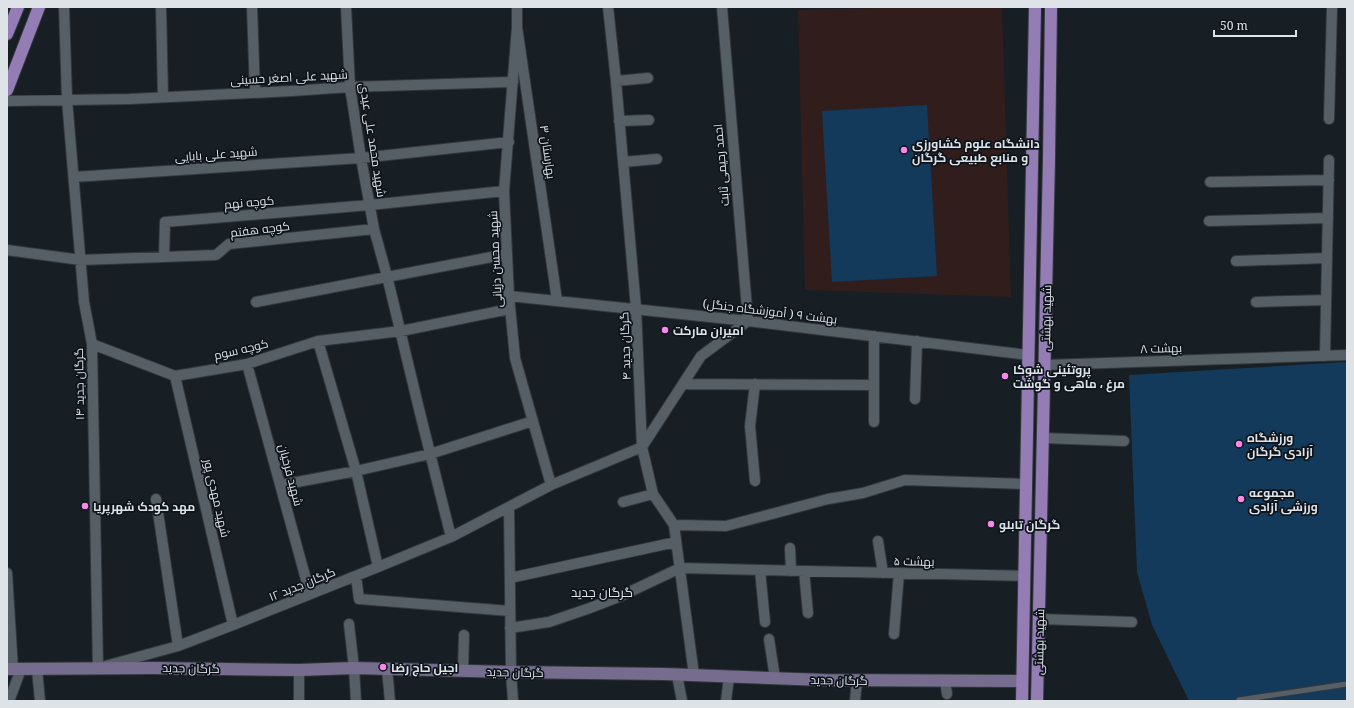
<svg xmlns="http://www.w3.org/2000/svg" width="1354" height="708" font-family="'Noto Serif',Cairo,serif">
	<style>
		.education { fill: #311e1c }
		.green { fill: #133a5b }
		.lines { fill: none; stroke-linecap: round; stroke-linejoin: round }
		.lane-casing { stroke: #33383d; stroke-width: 7 }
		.street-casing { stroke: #33383d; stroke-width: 12 }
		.secondary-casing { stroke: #33383d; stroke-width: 14 }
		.primary-casing { stroke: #33383d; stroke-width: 14 }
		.lane { stroke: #575f66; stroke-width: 5 }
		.street { stroke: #575f66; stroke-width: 10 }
		.secondary { stroke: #766d8e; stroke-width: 12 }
		.primary { stroke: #947cb5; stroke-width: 12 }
		.poi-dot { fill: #f888ea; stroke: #0e141b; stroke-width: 1.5 }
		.labels { text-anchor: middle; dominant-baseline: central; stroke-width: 3.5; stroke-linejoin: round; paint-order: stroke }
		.street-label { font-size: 12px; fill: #dee3e8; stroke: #0e141b }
		.poi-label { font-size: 12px; font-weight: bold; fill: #dee3e8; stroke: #0e141b; text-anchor: start }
		.neighbourhood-label { font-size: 13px; fill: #dee3e8; stroke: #0e141b }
	</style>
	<rect width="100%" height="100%" fill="#171e24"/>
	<path class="education" d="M914 7H1002L1011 297 805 290 798 10Z"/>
	<path class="green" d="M927 105 937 276 832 282 822 111Z
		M1347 362V701H1189L1152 625 1137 572 1129 375Z"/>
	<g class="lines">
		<g class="lane-casing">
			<path id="lane" d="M1239 700 1347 684"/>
		</g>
		<g class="street-casing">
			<path id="street" d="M64 7 67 100 84 302 92 344 98 668 178 646 233 625 378 567 451 537 551 485 642 447
				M161 7 163 97
				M252 7 255 93
				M346 7 350 87 361 158 374 229 387 276 419 409 451 537
				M517 7V27L557 300
				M608 7 616 81 636 308 642 447 653 494 674 525 694 675
				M517 27 504 191 509 296 515 358 551 485
				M616 81 648 78
				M7 101 130 99 292 91 350 87 513 82
				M1329 119 1332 7
				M619 121 649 120
				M623 162 657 159
				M74 177 361 158 509 142
				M1210 182 1329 180
				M1209 221 1328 218
				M7 250 81 260 216 255 229 244 374 229
				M164 257 165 222 370 205 504 191
				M1236 261 1327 258
				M509 296 748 321 1028 355
				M256 302 507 254
				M1256 302 1326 300
				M874 336V422
				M318 341 356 471 378 567
				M92 344 175 376 247 364 318 341 401 331 510 309
				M1325 356 1329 160
				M247 364 310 594
				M1045 365 1347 355
				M175 376 233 625
				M683 384 873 385
				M755 384 750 426 755 481
				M915 399 917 341
				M1043 438 1124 441
				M642 447 701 356 748 321 722 7
				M281 485 356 471 430 454 533 421
				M156 499 178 646
				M623 502 653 494
				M509 507 511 672 513 701
				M674 525 726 526 828 499 863 493 905 480 1026 484
				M878 541 883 573
				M790 548 791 571
				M760 570 765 622
				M804 571 808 613
				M7 573 13 669
				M356 576 359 599 510 611
				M510 578 676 542
				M1039 619 1132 622
				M349 624 354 668 356 701
				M510 628 549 622 590 608 621 596 680 568 1024 576
				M894 634 899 573
				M769 639 775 678
				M37 669 40 701
				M387 669 390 701
				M463 671 464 635
				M677 675 682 701
				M945 680 947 694
				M7 696H11L21 669
				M299 701V670
				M726 701 729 677
				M855 701 857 680"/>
		</g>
		<g class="secondary-casing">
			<path id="secondary" d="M7 669 154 668 299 670 354 668 511 672 664 674 824 680 1022 681"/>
		</g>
		<g class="primary-casing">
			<path id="primary" d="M7 34 18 7
				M7 90 39 7
				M1022 701 1035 7
				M1037 701 1049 159 1051 7"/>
		</g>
		<use href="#lane" class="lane"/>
		<use href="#street" class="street"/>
		<use href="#secondary" class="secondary"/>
		<use href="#primary" class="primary"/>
	</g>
	<g class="poi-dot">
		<circle cx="904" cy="150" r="4"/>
		<circle cx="665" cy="330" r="4"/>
		<circle cx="1005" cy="376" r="4"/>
		<circle cx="1239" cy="444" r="4"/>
		<circle cx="1241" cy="499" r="4"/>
		<circle cx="85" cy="506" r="4"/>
		<circle cx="991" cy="524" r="4"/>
		<circle cx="383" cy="667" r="4"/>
	</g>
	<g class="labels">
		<g class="street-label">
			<text transform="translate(289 77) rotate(-3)">شهید علی اصغر حسینی</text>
			<text transform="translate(373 140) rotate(81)">شهید محمد علی عیدی</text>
			<text transform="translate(548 152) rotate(82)">بهارستان ۳</text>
			<text transform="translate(216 154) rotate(-4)">شهید علی بابایی</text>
			<text transform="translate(721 165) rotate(-95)">احمد رحیمی ثابت</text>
			<text transform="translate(249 202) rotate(-5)">کوچه نهم</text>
			<text transform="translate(260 229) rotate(-7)">کوچه هفتم</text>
			<text transform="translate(495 259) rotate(-93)">شهید محسن دزیانی</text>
			<text transform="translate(770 311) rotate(7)">بهشت ۹ ( آموزشگاه جنگل)</text>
			<text transform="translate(1046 318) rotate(-89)">شهید بهشتی</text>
			<text transform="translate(625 346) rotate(-92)">گرگان جدید ۴</text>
			<text transform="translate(1161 348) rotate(-2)">۸ بهشت</text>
			<text transform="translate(241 349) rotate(-13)">کوچه سوم</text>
			<text transform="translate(79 384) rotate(-91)">گرگان جدید ۱۴</text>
			<text transform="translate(291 475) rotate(75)">شهید فرخیان</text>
			<text transform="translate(217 498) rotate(77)">شهید مهدی پور</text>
			<text transform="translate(914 561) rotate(1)">بهشت ۵</text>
			<text transform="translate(302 584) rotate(-22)">گرگان جدید ۱۲</text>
			<text transform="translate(1039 642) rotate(-89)">شهید بهشتی</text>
			<text transform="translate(191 668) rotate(1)">گرگان جدید</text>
			<text transform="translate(515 672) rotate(1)">گرگان جدید</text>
			<text transform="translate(839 680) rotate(1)">گرگان جدید</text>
		</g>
		<g class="poi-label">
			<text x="912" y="143">دانشگاه علوم کشاورزی<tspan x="912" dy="14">و منابع طبیعی گرگان</tspan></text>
			<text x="673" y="330">امیران مارکت</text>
			<text x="1013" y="369">پروتئینی شوکا<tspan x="1013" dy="14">مرغ‌ ، ماهی و گوشت</tspan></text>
			<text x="1247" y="437">ورزشگاه<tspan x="1247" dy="14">آزادی گرگان</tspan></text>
			<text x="1249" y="492">مجموعه<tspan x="1249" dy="14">ورزشی آزادی</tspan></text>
			<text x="93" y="506">مهد کودک شهرپریا</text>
			<text x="999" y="524">گرگان تابلو</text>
			<text x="391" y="667">اجیل حاج رضا</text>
		</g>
		<g class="neighbourhood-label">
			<text x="602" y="592">گرگان جدید</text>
		</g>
	</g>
	<rect width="1354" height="708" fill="none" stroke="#dee3e8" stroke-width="16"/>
	<path d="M1214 30v6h82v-6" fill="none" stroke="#dee3e8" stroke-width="2"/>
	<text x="1220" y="30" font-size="12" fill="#dee3e8" stroke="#0e141b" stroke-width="3" paint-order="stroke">50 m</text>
</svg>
